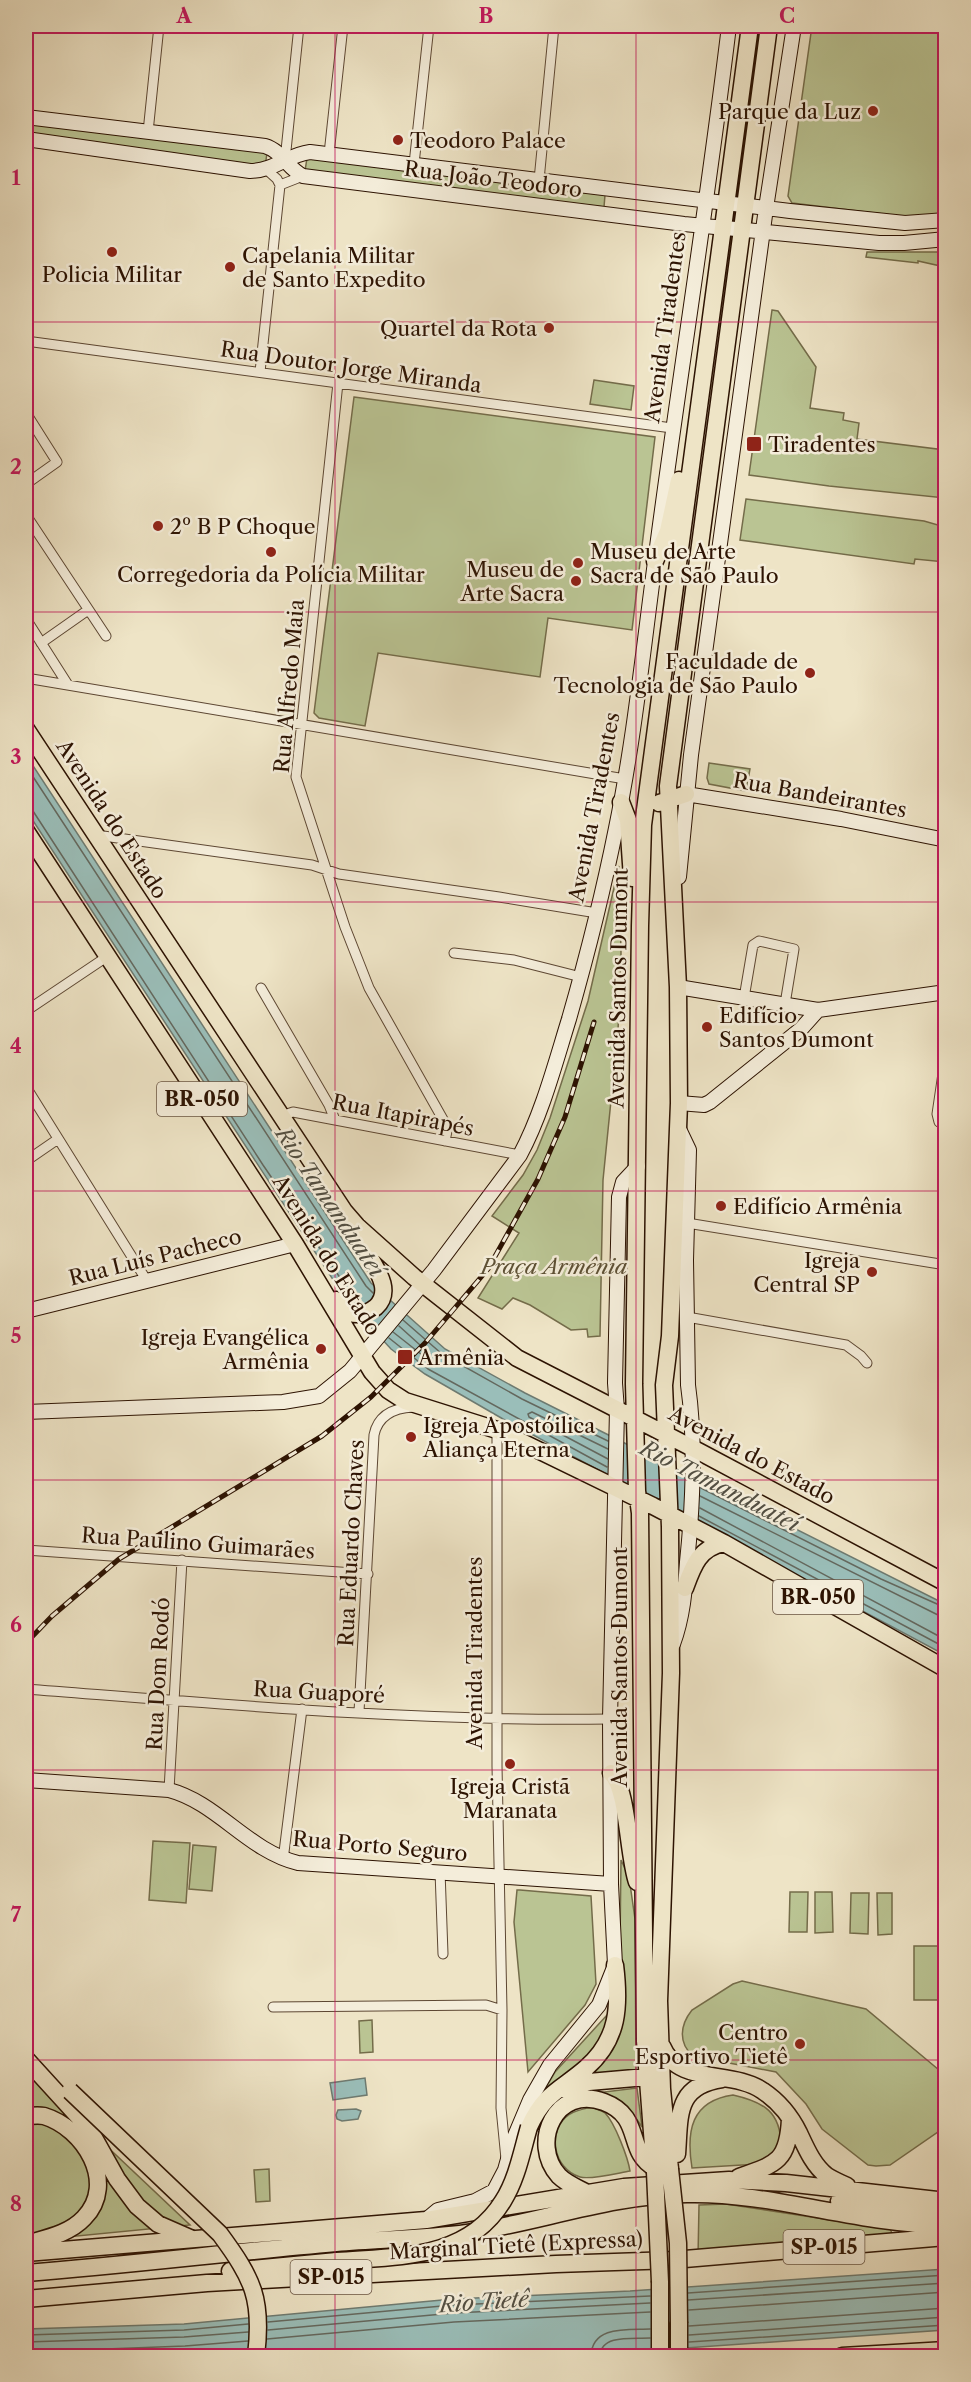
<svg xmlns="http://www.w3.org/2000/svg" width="971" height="2382" font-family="'Libre Caslon Text',serif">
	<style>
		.green { fill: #bac493; stroke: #746c4a; stroke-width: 1.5 }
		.water { fill: #9abeb9; stroke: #6e7a70; stroke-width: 1.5 }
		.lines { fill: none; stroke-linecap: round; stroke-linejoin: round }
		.shore { stroke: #64685e; stroke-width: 1.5 }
		.street-casing { stroke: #5d4733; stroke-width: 11 }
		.secondary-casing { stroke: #2d1302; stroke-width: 16 }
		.highway-casing { stroke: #2d1302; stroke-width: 19 }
		.street { stroke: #f4edda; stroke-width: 9 }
		.secondary { stroke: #f4edda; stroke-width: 14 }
		.highway { stroke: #eee4c6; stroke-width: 16 }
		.rail-casing { stroke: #2d1302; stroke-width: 5 }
		.rail { stroke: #f4edda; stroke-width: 3; stroke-dasharray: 9; stroke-linecap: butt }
		.highway-bridge-casing { stroke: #2d1302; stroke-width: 19; stroke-linecap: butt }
		.highway-bridge { stroke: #eee4c6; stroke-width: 16 }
		.grid { fill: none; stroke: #c2185b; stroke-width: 1.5; stroke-opacity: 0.55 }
		.poi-dot { fill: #8f2418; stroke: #f4edda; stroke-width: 2 }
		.labels { text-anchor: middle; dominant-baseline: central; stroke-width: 5; stroke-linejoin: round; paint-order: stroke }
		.shield { fill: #f4edda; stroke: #695443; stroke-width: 1.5 }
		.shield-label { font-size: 20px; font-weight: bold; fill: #2d1302 }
		.poi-label { font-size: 21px; fill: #2d1302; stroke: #f4edda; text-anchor: start }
		.street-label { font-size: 21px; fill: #2d1302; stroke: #f4edda }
		.park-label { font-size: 21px; font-style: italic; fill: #5e5135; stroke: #f4edda }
		.water-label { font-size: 22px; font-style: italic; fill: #534f42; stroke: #f4edda }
		.neatline { fill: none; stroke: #c2185b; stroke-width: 2 }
		.grid-label { font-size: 20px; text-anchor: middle; font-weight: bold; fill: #c2185b }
	</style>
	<rect width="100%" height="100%" fill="#eee4c6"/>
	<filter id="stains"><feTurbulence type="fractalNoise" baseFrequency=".00333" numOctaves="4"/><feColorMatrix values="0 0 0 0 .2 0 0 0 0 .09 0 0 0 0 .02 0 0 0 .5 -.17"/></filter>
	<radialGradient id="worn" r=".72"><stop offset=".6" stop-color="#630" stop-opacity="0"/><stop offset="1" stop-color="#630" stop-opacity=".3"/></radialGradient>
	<path class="green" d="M812 26H945V213L916 218 792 203 788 196Z
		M26 122 267 153 265 167 26 134Z
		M307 158 605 195 604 207 305 171Z
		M867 252H945V267L918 261V263L866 257Z
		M772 310 778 311 816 367 810 408 844 413 843 420 859 423 857 439 945 450V498L829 486 749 475Z
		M594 380 634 386 631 410 590 404Z
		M354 397 655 437 632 630 548 618 540 677 378 653 365 726 319 718 314 713Z
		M746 499 924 521 945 527V562L915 559 914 564 740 540Z
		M709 763 750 769 746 791 709 784 707 778Z
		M619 866 621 953 618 1031 603 1180 600 1336 588 1337 587 1329 571 1330 530 1305 513 1298 502 1309 478 1298 519 1233 492 1216 523 1175 537 1150 550 1118 588 1001Z
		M153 1841 190 1843 186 1903 149 1900Z
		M193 1845 216 1847 212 1891 189 1889Z
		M621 1860 629 1877 635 1919 636 2070 584 2076 619 2027Z
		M520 1890 591 1896 596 1984 585 2005 528 2072 514 1922 517 1890Z
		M790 1892H808L807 1932H789Z
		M815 1892H832L833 1932 815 1933Z
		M851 1893H869L868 1934 850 1933Z
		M877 1893H892V1934L878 1935Z
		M914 1946H945V2000H914Z
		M742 1981 866 2009 945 2075V2127L890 2165 876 2166 868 2165 822 2129 806 2104 776 2072 693 2056C678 2043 680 2025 692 2010L733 1984Z
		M607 2015 604 2035 596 2053 538 2101 555 2072Z
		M372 2020 373 2052 360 2053 359 2021Z
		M26 2070 190 2225 26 2241Z
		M637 2088 642 2127C628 2105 620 2100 596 2093Z
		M733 2095C764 2102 781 2112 781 2146L759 2164 692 2168C686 2131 691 2101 733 2095Z
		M592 2107C596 2109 601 2110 605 2113 615 2123 628 2158 630 2171 618 2173 591 2180 580 2177 553 2169 546 2130 570 2114 577 2110 584 2109 592 2107Z
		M269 2169 270 2201 256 2202 254 2170Z
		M726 2204 890 2229 892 2233 890 2235 698 2257 699 2205Z"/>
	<path class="water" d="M26 755 371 1283 445 1349 525 1393 945 1604V1655L503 1419 425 1374 391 1349 347 1301 26 810Z
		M365 2078 367 2095 333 2100 330 2083Z
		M356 2109 361 2111 358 2119 342 2121 337 2119 336 2115 338 2110Z
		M945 2269V2330L570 2356H26V2329L184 2324 453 2299 630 2291Z"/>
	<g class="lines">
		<path class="shore" d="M26 766 366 1286 373 1293
			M26 808 33 811 263 1165 358 1304
			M403 1320 442 1354 522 1399 608 1441
			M393 1332 426 1358H430V1354L399 1326
			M389 1338 428 1369 607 1467
			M608 1459 529 1417 528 1414 532 1412 608 1449
			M701 1488 881 1579 946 1608
			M700 1496 938 1615 946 1616
			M700 1508 946 1640
			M699 1516 946 1648
			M688 2293 946 2275
			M688 2300 946 2283
			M689 2310 946 2292
			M268 2322 453 2305 650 2296
			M689 2326 946 2308
			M268 2330 454 2313 650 2303
			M26 2335 184 2330 248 2324
			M689 2335 946 2317
			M267 2339 454 2322 650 2312
			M26 2342 184 2337 248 2332
			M689 2342 946 2325
			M26 2352 185 2346 248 2341
			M591 2356C592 2325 628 2330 650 2329
			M600 2356C601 2334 633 2339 650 2338"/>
		<g class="street-casing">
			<path id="street" d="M26 31 27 26
				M148 132 159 26
				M329 154 343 26
				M285 160 299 26
				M414 164 429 26
				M539 180 554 26
				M280 185 303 176
				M26 341 672 428
				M260 372 280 185 277 179 267 170
				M338 383 296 777 345 927 369 988 445 1123 447 1131 445 1141
				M26 413 57 462 26 484
				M26 515 106 636
				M26 619 68 685
				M41 643 88 610
				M26 678 625 779
				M96 835 312 865 339 874 499 897 597 913
				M454 953 514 960 581 977
				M261 988 329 1105 335 1120
				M744 998 753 945 759 941 794 949 785 1004
				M26 1011 108 956
				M946 1053 937 1114 939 1122 946 1126
				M26 1087 147 1281
				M281 1116 293 1112 520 1155
				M26 1161 58 1139
				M687 1223 946 1265
				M687 1317 846 1345 861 1356 867 1363
				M497 1430V1766L502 2010 501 2108 506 2159
				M26 1550 368 1574
				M26 1689C220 1704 415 1722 610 1719
				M359 1712 374 1435C378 1415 394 1408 413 1407
				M169 1790 182 1560
				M283 1860 302 1709
				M440 1871 443 1954
				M273 2007 486 2005 502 2010"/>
		</g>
		<g class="secondary-casing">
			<path id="secondary" d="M26 117 265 146C282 151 288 169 303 176L684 224 879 243H904L946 239
				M26 139 250 171C276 170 287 155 310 152L790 211 905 223 946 220
				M686 794 841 819 946 840
				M679 877 691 755 766 208 794 26
				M678 987 818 1010 946 992
				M679 1103 704 1105 710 1102 801 1029 818 1010
				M26 1311 295 1244
				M26 1412 283 1402 319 1396 350 1371 434 1270 520 1155C542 1114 555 1064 569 1019 587 956 603 893 616 828 635 736 644 641 657 547 680 373 708 200 729 26
				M673 1644C683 1617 685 1590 687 1562 693 1504 696 1442 688 1385L686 1260 689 1150 679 1129
				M26 1780 169 1790C218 1803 248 1851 298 1863L611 1884
				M426 2220 438 2210 475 2201 494 2191 505 2170 514 2138 530 2100 550 2065 599 2005 615 1965 611 1884 610 1719 617 1410 615 1383 619 1197 623 1182 638 1166"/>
		</g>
		<g class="highway-casing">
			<path id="highway" d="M655 561 668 531 679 480
				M26 729 344 1211 357 1226 414 1277 517 1358 700 1452 946 1583
				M621 802 628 820 632 878
				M659 803 686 794
				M26 831 295 1244 372 1372 388 1390 405 1401 497 1430 653 1506 724 1543 946 1669
				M336 1300C342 1308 348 1315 359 1314 365 1314 371 1311 376 1307 400 1284 358 1252 357 1227
				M685 1588C693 1566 699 1548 724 1543
				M611 1773C628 1788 628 1857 637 1882
				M662 2046C678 2086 732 2069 763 2091 778 2101 791 2117 799 2133 806 2148 813 2165 827 2176 833 2180 841 2183 847 2186
				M26 2059 88 2127 117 2179 137 2206 158 2224 190 2238
				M563 2089 589 2082 646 2077
				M26 2116C31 2116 38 2115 44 2116 84 2128 118 2183 84 2218 69 2234 46 2238 26 2244
				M529 2127C545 2092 561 2090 586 2068 619 2039 620 2006 615 1965
				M677 2154C680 2116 675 2086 722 2079
				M670 2169 662 2089 659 2001 671 1673 670 1527 664 1385 670 1336 679 1103 678 987 668 786 769 26
				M655 2172 645 2041 640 1513 637 1491 634 1384 640 926 643 825 750 26
				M739 2177C777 2164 788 2161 790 2119
				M587 2193C578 2188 567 2184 559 2176 529 2143 556 2084 604 2102 644 2117 625 2152 655 2168
				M839 2201 907 2210 946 2212
				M26 2253 426 2220 624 2187 729 2180 786 2183 946 2201
				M230 2271 337 2261
				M26 2273C129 2265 233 2252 336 2243 380 2239 424 2239 467 2233 540 2222 612 2195 687 2194 774 2192 858 2225 946 2225
				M26 2299 207 2283 556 2264 673 2260 946 2237
				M679 2323V2356
				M660 2356V2282
				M842 2356 946 2350"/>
		</g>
		<use href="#street" class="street"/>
		<use href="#secondary" class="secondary"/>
		<use href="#highway" class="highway"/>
		<g class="rail-casing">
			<path id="rail" d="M26 1643 52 1616 119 1559 322 1436 371 1397 425 1343 488 1269 538 1179 565 1117 594 1022"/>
		</g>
		<use href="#rail" class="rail"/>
		<g class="highway-bridge-casing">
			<path id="highway-bridge" d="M70 2091 220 2234C253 2279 263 2299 256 2356
				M670 2169 678 2243 679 2323
				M655 2172 660 2282
				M337 2261C398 2256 467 2260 503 2201 517 2179 522 2151 529 2127"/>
		</g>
		<use href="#highway-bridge" class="highway-bridge"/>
	</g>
	<path class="grid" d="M335 26V2356M636 26V2356M26 322H946M26 612H946M26 902H946M26 1191H946M26 1480H946M26 1770H946M26 2060H946"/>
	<g class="poi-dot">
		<circle cx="873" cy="111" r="6"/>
		<circle cx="398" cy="140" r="6"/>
		<circle cx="112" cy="252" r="6"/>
		<circle cx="230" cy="267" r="6"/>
		<circle cx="549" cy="328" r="6"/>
		<rect x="746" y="436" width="16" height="16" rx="3"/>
		<circle cx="158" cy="526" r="6"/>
		<circle cx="271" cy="552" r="6"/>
		<circle cx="578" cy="563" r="6"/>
		<circle cx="576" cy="581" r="6"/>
		<circle cx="810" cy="673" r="6"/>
		<circle cx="707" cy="1027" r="6"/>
		<circle cx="721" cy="1206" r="6"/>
		<circle cx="872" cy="1272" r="6"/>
		<circle cx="321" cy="1349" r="6"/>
		<rect x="397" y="1349" width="16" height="16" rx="3"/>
		<circle cx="411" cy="1437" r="6"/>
		<circle cx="510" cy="1764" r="6"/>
		<circle cx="800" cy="2044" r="6"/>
	</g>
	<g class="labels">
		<g class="shield">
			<rect x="157" y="1082" width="90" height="34" rx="4.5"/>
			<rect x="773" y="1580" width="90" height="34" rx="4.5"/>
			<rect x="783.5" y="2230" width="81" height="34" rx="4.5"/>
			<rect x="290.5" y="2260" width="81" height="34" rx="4.5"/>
		</g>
		<g class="shield-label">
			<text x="202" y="1099">BR-050</text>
			<text x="818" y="1597">BR-050</text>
			<text x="824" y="2247">SP-015</text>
			<text x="331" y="2277">SP-015</text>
		</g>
		<g class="poi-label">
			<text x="861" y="111" text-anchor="end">Parque da Luz</text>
			<text x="410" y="140">Teodoro Palace</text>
			<text x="242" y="255">Capelania Militar<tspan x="242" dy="24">de Santo Expedito</tspan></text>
			<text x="112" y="274" text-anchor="middle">Policia Militar</text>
			<text x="537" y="328" text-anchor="end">Quartel da Rota</text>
			<text x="768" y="444">Tiradentes</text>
			<text x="170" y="526">2º B P Choque</text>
			<text x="590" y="551">Museu de Arte<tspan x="590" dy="24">Sacra de São Paulo</tspan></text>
			<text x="564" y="569" text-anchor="end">Museu de<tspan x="564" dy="24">Arte Sacra</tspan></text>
			<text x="271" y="574" text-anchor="middle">Corregedoria da Polícia Militar</text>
			<text x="798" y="661" text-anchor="end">Faculdade de<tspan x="798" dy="24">Tecnologia de São Paulo</tspan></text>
			<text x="719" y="1015">Edifício<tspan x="719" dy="24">Santos Dumont</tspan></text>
			<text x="733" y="1206">Edifício Armênia</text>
			<text x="860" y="1260" text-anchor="end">Igreja<tspan x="860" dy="24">Central SP</tspan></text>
			<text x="309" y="1337" text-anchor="end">Igreja Evangélica<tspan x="309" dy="24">Armênia</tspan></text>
			<text x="418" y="1357">Armênia</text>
			<text x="423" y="1425">Igreja Apostóilica<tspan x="423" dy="24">Aliança Eterna</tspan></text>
			<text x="510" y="1786" text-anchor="middle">Igreja Cristã<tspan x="510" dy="24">Maranata</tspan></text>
			<text x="788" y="2032" text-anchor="end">Centro<tspan x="788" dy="24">Esportivo Tietê</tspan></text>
		</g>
		<g class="street-label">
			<text transform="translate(493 179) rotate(7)">Rua João Teodoro</text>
			<text transform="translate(665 327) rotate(-82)">Avenida Tiradentes</text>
			<text transform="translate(351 367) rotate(8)">Rua Doutor Jorge Miranda</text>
			<text transform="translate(289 686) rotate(-85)">Rua Alfredo Maia</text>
			<text transform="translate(820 795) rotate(10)">Rua Bandeirantes</text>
			<text transform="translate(594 807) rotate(-79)">Avenida Tiradentes</text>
			<text transform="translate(112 819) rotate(57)">Avenida do Estado</text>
			<text transform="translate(618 988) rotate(-89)">Avenida Santos Dumont</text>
			<text transform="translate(403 1115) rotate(11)">Rua Itapirapés</text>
			<text transform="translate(327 1255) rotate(58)">Avenida do Estado</text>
			<text transform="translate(155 1257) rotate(-14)">Rua Luís Pacheco</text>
			<text transform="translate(752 1455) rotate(28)">Avenida do Estado</text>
			<text transform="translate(198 1543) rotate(4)">Rua Paulino Guimarães</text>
			<text transform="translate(351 1543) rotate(-87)">Rua Eduardo Chaves</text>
			<text transform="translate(474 1653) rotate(-90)">Avenida Tiradentes</text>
			<text transform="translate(619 1667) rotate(-90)">Avenida Santos Dumont</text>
			<text transform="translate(158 1674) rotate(-87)">Rua Dom Rodó</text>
			<text transform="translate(319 1692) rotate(3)">Rua Guaporé</text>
			<text transform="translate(380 1846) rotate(5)">Rua Porto Seguro</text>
			<text transform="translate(516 2245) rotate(-3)">Marginal Tietê (Expressa)</text>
		</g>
		<g class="park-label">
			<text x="554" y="1266">Praça Armênia</text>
		</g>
		<g class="water-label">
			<text transform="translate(330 1202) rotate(56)">Rio Tamanduateí</text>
			<text transform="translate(720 1486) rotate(27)">Rio Tamanduateí</text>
			<text transform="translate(484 2302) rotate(-4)">Rio Tietê</text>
		</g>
	</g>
	<rect width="971" height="2382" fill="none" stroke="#eee4c6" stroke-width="66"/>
	<rect x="33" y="33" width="905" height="2316" class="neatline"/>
	<g class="grid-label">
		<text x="184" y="23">A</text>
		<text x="486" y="23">B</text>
		<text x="787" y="23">C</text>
		<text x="16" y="185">1</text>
		<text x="16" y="474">2</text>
		<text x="16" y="764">3</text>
		<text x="16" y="1053">4</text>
		<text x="16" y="1343">5</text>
		<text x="16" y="1632">6</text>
		<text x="16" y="1922">7</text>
		<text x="16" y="2211">8</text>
	</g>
	<rect width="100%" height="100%" filter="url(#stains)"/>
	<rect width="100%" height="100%" fill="url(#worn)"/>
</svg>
